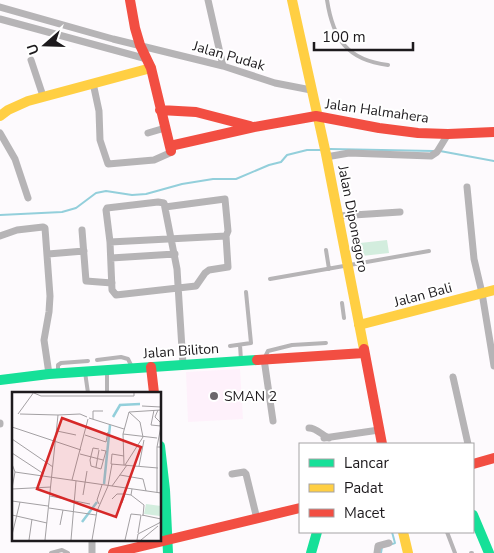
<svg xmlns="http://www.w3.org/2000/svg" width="494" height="553" font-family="'Nunito Sans',sans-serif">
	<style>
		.education { fill: #fef1fb }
		.green { fill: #d3edde }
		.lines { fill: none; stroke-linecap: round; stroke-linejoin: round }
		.stream { stroke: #93cfdb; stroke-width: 2 }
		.lane { stroke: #b6b4b6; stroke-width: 4 }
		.street { stroke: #b6b4b6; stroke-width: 7 }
		.fast { stroke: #16e098; stroke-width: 10 }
		.slow { stroke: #ffcf43; stroke-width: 10 }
		.jam { stroke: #f24e42; stroke-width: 10 }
		.poi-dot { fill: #6b686b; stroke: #fff; stroke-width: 2 }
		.labels { text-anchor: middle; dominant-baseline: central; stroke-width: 4; stroke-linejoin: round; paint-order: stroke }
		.street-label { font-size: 14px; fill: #1d1a1d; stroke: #fff }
		.poi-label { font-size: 14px; fill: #1d1a1d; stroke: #fff; text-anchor: start }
		.inset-river { fill: none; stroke: #93cfdb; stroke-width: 2.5 }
		.inset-road { fill: none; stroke: #a3a0a3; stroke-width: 1 }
		.view { fill: #d62828; fill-opacity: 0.15; stroke: #d62828; stroke-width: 2.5 }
		.inset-edge { fill: none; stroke: #1d1a1d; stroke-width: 2.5 }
	</style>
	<rect width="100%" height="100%" fill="#fdfafd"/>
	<path class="education" d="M240 369 243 419 188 422 186 372Z"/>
	<path class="green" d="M387 240 389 253 362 256 360 243Z"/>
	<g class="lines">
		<path class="stream" d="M330 149 433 151
			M440 151 494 161
			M0 215 62 212 76 208 96 193 106 191 132 195 146 194 182 184 213 179H236L269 165 281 162 287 155 307 150H320
			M392 532 395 543 392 544
			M381 553 382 547"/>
		<path class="lane" d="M327 0C333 39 347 60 388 65
			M355 222 361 263
			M326 250 329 269
			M270 279 429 251
			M342 303 344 318
			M240 345 241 360
			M230 346 251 343 246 292
			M264 359 268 351 292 345 326 343
			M97 360 121 357 128 359 132 367
			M107 371V393
			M85 372 88 393
			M58 373V365L61 363 88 361
			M447 532 455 553
			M51 553 62 550 68 553
			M471 553H472"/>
		<path class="street" d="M208 0 223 66
			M0 7 113 39 223 66 275 83 311 90
			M0 19 147 59
			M31 60 43 96
			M93 83 99 111 100 140 108 164 154 160 172 152
			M0 133 15 159 28 198
			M148 133 165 128
			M326 157 349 153 431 156 437 152 448 134
			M467 187 474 259 482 293 494 366
			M165 207 225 199 228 231 226 236 228 267 209 270 205 273 196 286 116 295 112 290 110 242 226 236
			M338 216 400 212
			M82 230 86 281 112 283
			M0 236 17 230 43 227 45 228 50 296 49 312 44 340 49 374
			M110 242 106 210 107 208 158 202 164 203 177 269 183 365
			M48 254 84 251
			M111 258 175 254
			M264 359 273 421
			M453 377 468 444
			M0 423V424
			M309 428C317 428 321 435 329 438
			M324 438 379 430
			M232 474 244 472 246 474 257 519
			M92 553V539
			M377 553 378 546 389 543"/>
		<path class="fast" d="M0 380 49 374 257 360
			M160 446 165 490 168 553
			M473 515 489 553
			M311 553 317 532"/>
		<path class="slow" d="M292 0 326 154 364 349
			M0 116 8 110 28 101 151 68
			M359 325 494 290
			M403 532 408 553"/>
		<path class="jam" d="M130 0 135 28 140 45 151 68 171 151
			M160 110 196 112 250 126
			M170 146 254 127 316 116 379 128 418 133 448 134 494 132
			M364 349 382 444
			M257 360 364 353
			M151 367 154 393
			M473 464 494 458
			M113 553 300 508"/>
	</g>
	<circle class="poi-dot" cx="214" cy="396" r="5"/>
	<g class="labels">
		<g class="street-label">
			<text transform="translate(229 56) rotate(16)">Jalan Pudak</text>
			<text transform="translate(377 111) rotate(8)">Jalan Halmahera</text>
			<text transform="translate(353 219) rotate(79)">Jalan Diponegoro</text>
			<text transform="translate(423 295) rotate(-15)">Jalan Bali</text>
			<text transform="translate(181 351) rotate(-4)">Jalan Biliton</text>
		</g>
		<g class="poi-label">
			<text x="224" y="396">SMAN 2</text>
		</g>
	</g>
	<g transform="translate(12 392)">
		<rect width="149" height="149" fill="#fdfafd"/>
		<path d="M134 112 149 114 148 124 132 122Z" fill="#d3edde"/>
		<path class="inset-river" d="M101 25 108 13 128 12M92 92 98 33M70 130 85 110"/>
		<path class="inset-road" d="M22 1 29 4H122V0M130 14 149 15M142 18 139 33 149 34 145 55M146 18 143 25 149 31M117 20 149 18M6 22 22 0M8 22 46 23 33 148M46 23 68 22 75 25M77 26 112 37M81 27V19H91M0 35 69 58M45 39 64 43M111 42 145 46M73 43 94 50 96 40M0 47 41 75M87 57 81 56 78 68 79 74 89 77 94 59 89 58M0 61 32 82M68 62 91 68M0 72 3 80 149 101M99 72 100 62 112 64M99 72 146 76M112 73 111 42 117 20M113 73 131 45 128 30 117 20M127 74 132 48M84 75 87 58M108 83 131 87 134 99M60 88 76 27M100 94 115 73M0 96 3 80M0 97 39 95M145 101V55H149M71 103 75 79M119 103 132 113 131 124M38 104 78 112M100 107 105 102H113M0 109 36 114M110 111 113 102 119 103 120 97M87 112 85 108 90 93M37 116 84 123M0 123 35 131M130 123 149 127M48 133 51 118M0 143 8 110M17 148 20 127M59 148 64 89M80 148 85 119 96 94 100 72M113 148 119 122 129 123 126 141M125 148 126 142 149 130M129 148 146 134"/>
		<path class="view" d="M50 26 129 55 104 125 25 97Z"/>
		<rect width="149" height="149" class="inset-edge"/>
	</g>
	<rect x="299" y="443" width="175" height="90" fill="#ffffff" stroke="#a5a3a5"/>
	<rect x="309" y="459" width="25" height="8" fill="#16e098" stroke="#a5a3a5"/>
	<text x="344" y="468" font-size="15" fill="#1d1a1d">Lancar</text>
	<rect x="309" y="484" width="25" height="8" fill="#ffcf43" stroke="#a5a3a5"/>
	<text x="344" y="493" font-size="15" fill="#1d1a1d">Padat</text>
	<rect x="309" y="509" width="25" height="8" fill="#f24e42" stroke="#a5a3a5"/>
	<text x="344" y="518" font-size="15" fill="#1d1a1d">Macet</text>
	<g transform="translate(45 45) rotate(250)" stroke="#ffffff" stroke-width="4" paint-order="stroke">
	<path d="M0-4L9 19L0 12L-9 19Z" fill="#1d1a1d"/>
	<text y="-8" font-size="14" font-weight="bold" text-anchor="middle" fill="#1d1a1d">U</text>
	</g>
	<path d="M314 42v8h99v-8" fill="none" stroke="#1d1a1d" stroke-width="2.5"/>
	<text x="322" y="42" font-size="15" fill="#1d1a1d" stroke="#ffffff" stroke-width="4" paint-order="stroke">100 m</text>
</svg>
